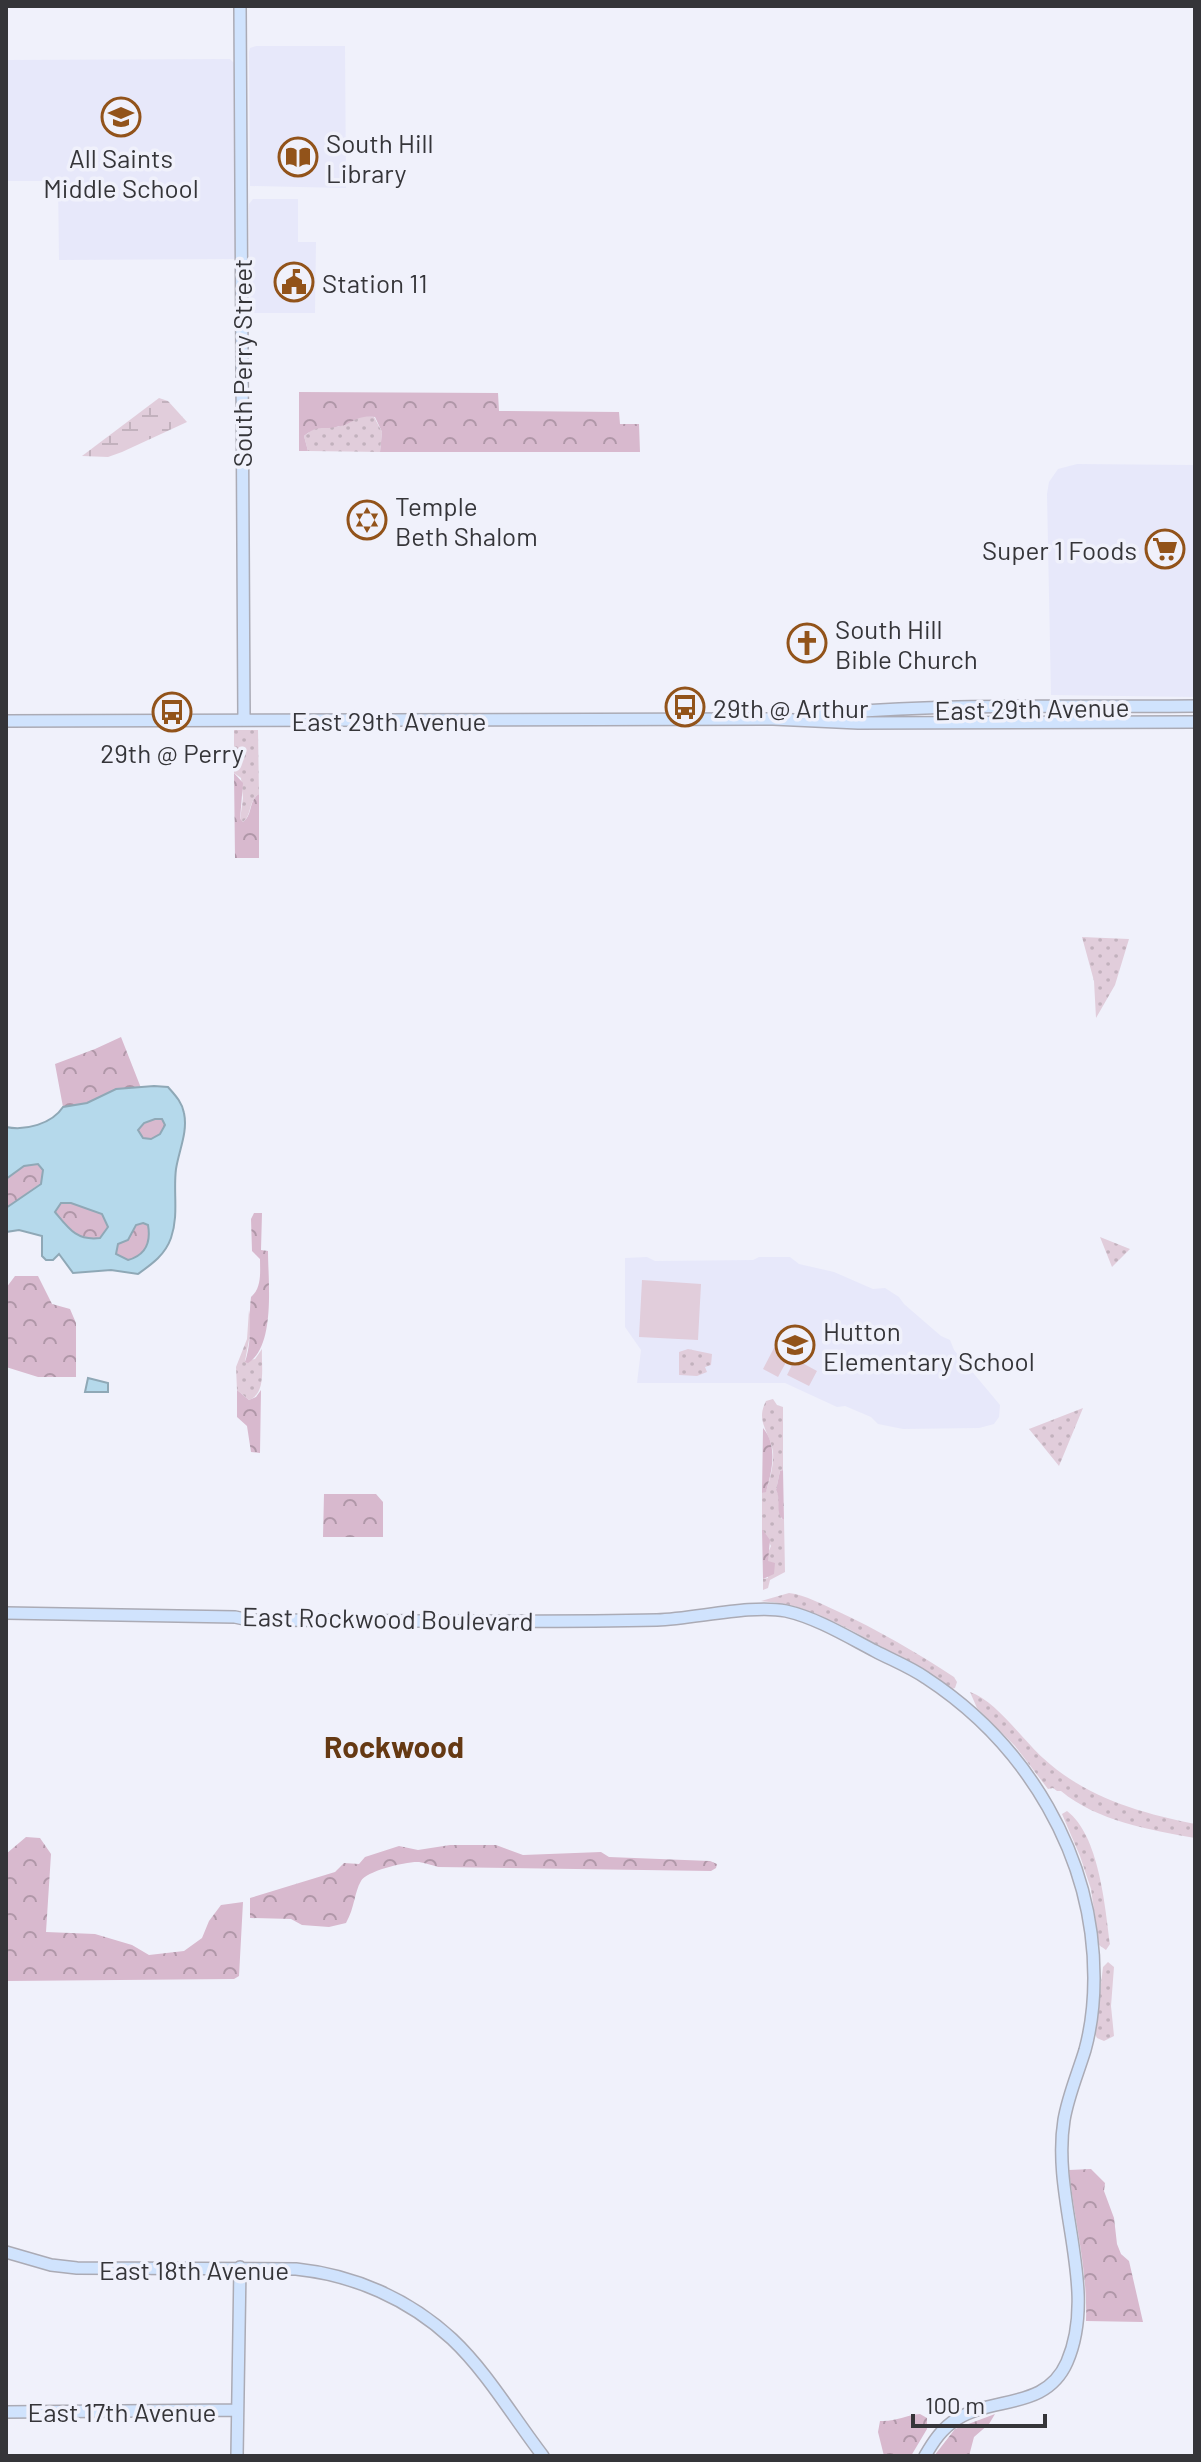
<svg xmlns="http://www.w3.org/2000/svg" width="1201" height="2462" font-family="Barlow,sans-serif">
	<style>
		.built { fill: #e7e8fa }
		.grass { fill: url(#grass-dots) }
		.forest { fill: url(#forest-crowns) }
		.wetland { fill: url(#wetland-marsh) }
		.pitch { fill: #e1cddb }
		.water { fill: #b5d9eb; stroke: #8fa8b6; stroke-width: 2; fill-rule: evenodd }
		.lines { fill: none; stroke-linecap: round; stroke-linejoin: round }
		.secondary-casing { stroke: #ababb5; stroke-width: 14 }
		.secondary { stroke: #d0e3fd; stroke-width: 11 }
		.labels { text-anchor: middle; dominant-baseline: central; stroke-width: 7; stroke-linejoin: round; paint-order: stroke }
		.poi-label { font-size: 26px; fill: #353539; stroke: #f0f1fb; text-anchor: start }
		.street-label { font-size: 26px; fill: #353539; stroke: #f0f1fb }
		.quarter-label { font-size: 30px; font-weight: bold; fill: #653913; stroke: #f0f1fb }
	</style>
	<defs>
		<pattern id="grass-dots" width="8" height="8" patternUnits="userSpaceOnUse" patternTransform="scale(2)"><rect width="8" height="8" fill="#e1cddb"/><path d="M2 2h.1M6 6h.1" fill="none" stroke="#c2b1bd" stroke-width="1.8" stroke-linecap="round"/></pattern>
		<pattern id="forest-crowns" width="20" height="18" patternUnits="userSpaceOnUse" patternTransform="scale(2)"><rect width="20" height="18" fill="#d8b9ce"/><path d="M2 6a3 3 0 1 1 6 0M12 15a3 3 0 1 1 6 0" fill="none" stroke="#b097a8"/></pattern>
		<pattern id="wetland-marsh" width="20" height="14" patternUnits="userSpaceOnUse" patternTransform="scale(2)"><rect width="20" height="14" fill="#e1cddb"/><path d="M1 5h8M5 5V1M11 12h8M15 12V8" fill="none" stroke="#c2b1bd"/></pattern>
	</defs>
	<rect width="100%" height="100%" fill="#f0f1fb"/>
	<path class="built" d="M256 46H345L346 188 250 186 249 52 250 48Z
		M230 59 235 64 236 259 59 260 58 181H8L6 170V60Z
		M253 199H298V242H316L315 313H253L250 311 249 204Z
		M1077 464 1195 465V697L1051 695 1047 494 1049 482 1058 469Z
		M647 1257 655 1261 753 1260 759 1257H790L799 1264 834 1272 873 1289 885 1288 899 1297 904 1304 941 1336 950 1340 954 1350 1000 1405 999 1417 994 1424 979 1428 903 1429 878 1424 871 1417 845 1406 837 1407 785 1383H637L641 1350 625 1327V1258Z"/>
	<path class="grass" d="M360 416 374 417 382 432 380 452 308 451 304 436 316 427H338Z
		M234 730H258L259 794C248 801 252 815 243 822L240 820 243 798 241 778 234 773Z
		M1082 937 1129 939 1115 985 1096 1018 1094 981Z
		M1100 1237 1130 1249 1112 1267Z
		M249 1310 252 1324 245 1361 255 1359 262 1349C261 1366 267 1393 249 1400L237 1390 236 1367 247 1339Z
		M688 1349 712 1354 711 1365 705 1367 707 1372 697 1376 679 1375V1352Z
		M773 1399 777 1405 783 1407V1470L780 1471 776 1490 779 1496 781 1518 784 1520 785 1572 770 1580 768 1588 763 1590V1579L768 1578V1553L771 1546 762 1529V1493L766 1491C770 1480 774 1464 773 1452 770 1432 755 1422 766 1401Z
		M1083 1408 1059 1466 1029 1429Z
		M789 1593C806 1595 821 1604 837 1611 878 1630 916 1652 954 1677L957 1682 955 1688 949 1690C904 1660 837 1616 785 1604 777 1602 768 1602 761 1601Z
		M970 1692C995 1700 1023 1740 1043 1758 1085 1797 1140 1813 1195 1824V1838C1150 1830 1097 1821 1061 1791H1057L1053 1788 1048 1789 1015 1746 977 1708Z
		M1067 1811C1099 1835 1105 1906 1110 1944L1106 1950 1099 1945 1091 1889 1080 1856 1062 1814Z
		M1108 1962 1114 1967 1111 2006 1114 2036 1104 2041 1097 2038 1095 2034 1103 1967Z"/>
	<path class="forest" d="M299 392 498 393 499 411 619 412 620 424H639L640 452H380L382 432 375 417C353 415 353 425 336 427 320 430 319 424 304 436L308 451H299Z
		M234 773 243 783 240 819 243 822C253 815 248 801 259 794V858H235Z
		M121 1037 141 1088 116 1089 87 1103 63 1107 55 1064 95 1049Z
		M155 1119H163L165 1125 160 1134 151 1139 143 1138 138 1130 144 1123Z
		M38 1164 43 1170 41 1183 6 1208V1179L24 1166Z
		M61 1203H71L102 1214 108 1227 100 1238C76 1241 68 1229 55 1212Z
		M254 1213H262L261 1250 268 1251C268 1280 276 1346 248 1363L245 1362C253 1338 248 1320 251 1297 262 1288 260 1272 260 1259L252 1251 251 1219Z
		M143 1223 148 1224C151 1242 146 1255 128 1260L116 1254 118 1244 128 1240 136 1225Z
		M15 1276H38L52 1304 70 1309 76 1323V1377H38L6 1367V1288Z
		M237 1390 249 1400 256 1397 261 1390 260 1453 251 1452 247 1426 237 1417Z
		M763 1428C778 1446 772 1471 766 1492L762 1493Z
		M783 1470 784 1520C774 1513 782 1500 776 1490L780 1471Z
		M324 1494H376L383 1502V1537H323Z
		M762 1529 770 1540 768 1561 775 1563 774 1574 763 1579Z
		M26 1837 40 1838 51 1854 46 1932 95 1934 132 1945 149 1955 184 1951 202 1938 209 1921 221 1905 243 1902 239 1976 234 1979 6 1981V1854Z
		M450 1845H496L523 1855 601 1852 609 1857 710 1861 717 1864 716 1868 711 1871 438 1867C432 1865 425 1863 419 1862 407 1861 366 1871 361 1881 354 1893 355 1907 346 1923L329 1927 302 1925 291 1919 250 1918V1898L335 1872 344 1863 359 1864 365 1857 399 1846 418 1850Z
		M1091 2169 1105 2183 1104 2191 1114 2218 1117 2244 1121 2254 1129 2261 1143 2322 1086 2321C1088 2270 1074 2220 1069 2170Z
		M920 2414 927 2418V2429L911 2456H884L878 2432 880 2421C896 2422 905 2415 920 2414Z
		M995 2414 989 2424 974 2437 969 2456H934L955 2429Z"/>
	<path class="wetland" d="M159 398 168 401 187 422 122 452 108 457 82 456Z"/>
	<path class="pitch" d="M642 1280 701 1284 698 1340 639 1337Z
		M775 1346 790 1355 778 1377 763 1369Z
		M795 1359 817 1371 809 1386 787 1375Z"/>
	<path class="water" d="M154 1086 168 1087C175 1095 182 1102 184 1113 188 1132 179 1150 176 1169 173 1192 179 1215 171 1238 165 1255 152 1264 138 1274L111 1270 73 1273 59 1254 53 1260H46L42 1256V1236L19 1230 6 1232V1208L41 1184 43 1170 38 1164 24 1166 6 1179V1127C25 1131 52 1124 63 1107L87 1103 116 1089ZM155 1119H162L165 1125 160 1134 151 1139 143 1138 138 1130 144 1123ZM61 1203H71L102 1214 108 1227 100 1238C77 1241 69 1229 55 1212ZM143 1223 148 1225C151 1242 146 1255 128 1260L116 1254 118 1244 128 1240 136 1225Z
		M88 1378 108 1383V1392H85Z"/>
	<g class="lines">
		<g class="secondary-casing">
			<path id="secondary" d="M240 6 244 720
				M812 715C939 703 1068 707 1195 706
				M6 721 773 719 858 723 1195 722
				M6 1613 235 1617 249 1620C385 1620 521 1623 657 1620 694 1619 752 1604 786 1611 817 1618 848 1637 875 1651 892 1660 910 1667 926 1678 1027 1744 1094 1856 1094 1978 1094 2001 1091 2028 1085 2050 1078 2073 1068 2096 1064 2120 1051 2200 1099 2288 1067 2362 1046 2410 994 2396 957 2419 942 2428 933 2442 925 2456
				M6 2252 51 2265 77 2268 296 2269C354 2275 409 2299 452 2339 487 2372 513 2417 543 2456
				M6 2412 237 2410
				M237 2456 240 2267"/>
		</g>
		<use href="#secondary" class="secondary"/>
	</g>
	<defs>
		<g id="school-ring" transform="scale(2)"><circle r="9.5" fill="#f0f1fb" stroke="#92531a" stroke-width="1.5"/><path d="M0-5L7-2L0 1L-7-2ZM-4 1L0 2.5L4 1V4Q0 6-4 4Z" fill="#92531a"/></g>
		<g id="library-ring" transform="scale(2)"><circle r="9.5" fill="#f0f1fb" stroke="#92531a" stroke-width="1.5"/><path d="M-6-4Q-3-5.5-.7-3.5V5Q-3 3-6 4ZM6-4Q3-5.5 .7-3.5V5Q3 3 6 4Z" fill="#92531a"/></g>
		<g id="civic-ring" transform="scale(2)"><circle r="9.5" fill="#f0f1fb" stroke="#92531a" stroke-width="1.5"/><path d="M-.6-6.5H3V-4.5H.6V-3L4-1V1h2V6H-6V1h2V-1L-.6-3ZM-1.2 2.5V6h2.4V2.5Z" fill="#92531a"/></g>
		<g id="synagogue-ring" transform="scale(2)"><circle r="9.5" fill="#f0f1fb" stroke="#92531a" stroke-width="1.5"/><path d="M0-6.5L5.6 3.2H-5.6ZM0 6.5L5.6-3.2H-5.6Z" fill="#92531a"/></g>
		<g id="supermarket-ring" transform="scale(2)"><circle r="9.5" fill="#f0f1fb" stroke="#92531a" stroke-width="1.5"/><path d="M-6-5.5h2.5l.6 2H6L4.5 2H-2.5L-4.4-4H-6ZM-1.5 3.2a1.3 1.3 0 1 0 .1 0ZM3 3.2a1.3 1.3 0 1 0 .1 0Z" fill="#92531a"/></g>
		<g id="church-ring" transform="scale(2)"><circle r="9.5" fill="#f0f1fb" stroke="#92531a" stroke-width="1.5"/><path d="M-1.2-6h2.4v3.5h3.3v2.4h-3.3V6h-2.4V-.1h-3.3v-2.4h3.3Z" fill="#92531a"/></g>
		<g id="bus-ring" transform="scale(2)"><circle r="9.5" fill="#f0f1fb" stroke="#92531a" stroke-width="1.5"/><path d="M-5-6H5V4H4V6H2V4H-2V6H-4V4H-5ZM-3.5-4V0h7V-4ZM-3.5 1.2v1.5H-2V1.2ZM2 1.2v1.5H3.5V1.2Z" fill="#92531a"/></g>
	</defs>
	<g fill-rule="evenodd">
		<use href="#school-ring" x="121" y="117"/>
		<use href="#library-ring" x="298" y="157"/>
		<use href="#civic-ring" x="294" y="282"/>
		<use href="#synagogue-ring" x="367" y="520"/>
		<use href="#supermarket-ring" x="1165" y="549"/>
		<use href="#church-ring" x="807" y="643"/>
		<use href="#bus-ring" x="685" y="707"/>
		<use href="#bus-ring" x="172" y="712"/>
		<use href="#school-ring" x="795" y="1345"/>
	</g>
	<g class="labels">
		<g class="poi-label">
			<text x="326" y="142">South Hill<tspan x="326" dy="30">Library</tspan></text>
			<text x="121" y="157" text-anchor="middle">All Saints<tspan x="121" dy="30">Middle School</tspan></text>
			<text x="322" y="282">Station 11</text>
			<text x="395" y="505">Temple<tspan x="395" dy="30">Beth Shalom</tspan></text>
			<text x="1137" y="549" text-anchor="end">Super 1 Foods</text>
			<text x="835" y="628">South Hill<tspan x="835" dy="30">Bible Church</tspan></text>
			<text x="713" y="707">29th @ Arthur</text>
			<text x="172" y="752" text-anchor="middle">29th @ Perry</text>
			<text x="823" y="1330">Hutton<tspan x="823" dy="30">Elementary School</tspan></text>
		</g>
		<g class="street-label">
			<text transform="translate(241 363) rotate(-90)">South Perry Street</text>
			<text transform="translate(1032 708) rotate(-1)">East 29th Avenue</text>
			<text x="389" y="720">East 29th Avenue</text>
			<text transform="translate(388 1618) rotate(1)">East Rockwood Boulevard</text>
			<text x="194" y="2269">East 18th Avenue</text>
			<text x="122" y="2411">East 17th Avenue</text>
		</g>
		<g class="quarter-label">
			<text x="394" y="1746">Rockwood</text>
		</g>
	</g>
	<rect width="1201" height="2462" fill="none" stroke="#353539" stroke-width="16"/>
	<path d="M913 2414v12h132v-12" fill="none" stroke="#353539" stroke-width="4"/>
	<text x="925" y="2414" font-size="24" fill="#353539" stroke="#f0f1fb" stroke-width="6" paint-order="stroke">100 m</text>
</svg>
